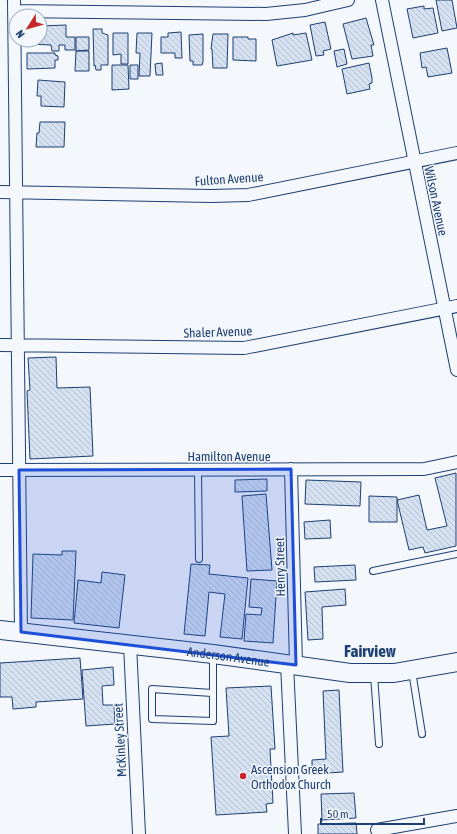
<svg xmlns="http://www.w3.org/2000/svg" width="457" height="834" font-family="'Asap Condensed',sans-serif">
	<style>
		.building { fill: url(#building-back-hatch); stroke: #1d3f73 }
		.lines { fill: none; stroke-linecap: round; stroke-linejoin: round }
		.lane-casing { stroke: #1d3f73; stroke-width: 8 }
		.street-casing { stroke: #1d3f73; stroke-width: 14 }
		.secondary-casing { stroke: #1d3f73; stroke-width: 20 }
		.lane { stroke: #f4f7fb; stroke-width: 6 }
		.street { stroke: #f4f7fb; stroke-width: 12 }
		.secondary { stroke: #f4f7fb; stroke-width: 18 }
		.marked { fill: #1d4ed8; fill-opacity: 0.2; stroke: #1d4ed8; stroke-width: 3; stroke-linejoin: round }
		.poi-dot { fill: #c62828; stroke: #f4f7fb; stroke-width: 1.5 }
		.labels { text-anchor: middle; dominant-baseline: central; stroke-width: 3; stroke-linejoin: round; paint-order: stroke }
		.street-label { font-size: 13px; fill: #1d3f73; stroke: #f4f7fb }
		.poi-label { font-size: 13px; fill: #1d3f73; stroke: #f4f7fb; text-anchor: start }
		.district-label { font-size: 17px; font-weight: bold; fill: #1d3f73; stroke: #f4f7fb }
	</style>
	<defs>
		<pattern id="building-back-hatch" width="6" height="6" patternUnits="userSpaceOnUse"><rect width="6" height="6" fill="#d5e0f0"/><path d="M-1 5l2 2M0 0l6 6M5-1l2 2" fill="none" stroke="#b6c1d1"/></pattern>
	</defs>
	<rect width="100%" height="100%" fill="#f4f7fb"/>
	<path class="building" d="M436 0H452L457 28 442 31Z
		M424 6V9L433 8 438 33 413 38 407 9Z
		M366 18 374 45H371L373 56 352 59 343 24Z
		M325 22 331 49 323 51 324 55 316 56 310 25Z
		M66 25V37H75V50H65V45H59V51H52L51 45 30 44V40H40V26Z
		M93 29H102V33L108 35V65H101V70H96L95 65 94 66Z
		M181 32 182 58H175V53H161V37H168V33Z
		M113 33H128V64H121V54L113 55Z
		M137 33H152L150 76H139L140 53H136Z
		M293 33V35L306 33 312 60 277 66 272 40Z
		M203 34V62L202 65H193V61H190L189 35Z
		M213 34H228L227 68H213L212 49H211Z
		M76 37H89V50L76 51Z
		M233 37H248V39H256V61L233 60Z
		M447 48 452 73 428 77 426 67 422 68 420 53Z
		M344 49 347 64 337 67 334 51Z
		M76 51H89V71H75Z
		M27 53H55V55L58 56V60H55V68L27 69Z
		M162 63 163 75H156L155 64Z
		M369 63 372 78V83L369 84 370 89 347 94 342 69Z
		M112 65H128L129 89 112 90Z
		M130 65H138V79H130Z
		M38 80 65 82 64 107 41 106V96H37Z
		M40 122H65L64 147H36L37 133H39Z
		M56 357 57 388 90 387 93 456 30 459 27 391 30 390 28 358Z
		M456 473V546L425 553 423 547 409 550 397 500 419 495 427 530 447 526 435 478Z
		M267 479V491L235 492V480Z
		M306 480 361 482 360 506 305 504Z
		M266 494 272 570 247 571 242 496Z
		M369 496 397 497V522H369Z
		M330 520 331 538 305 539 304 522Z
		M62 551H76L73 620 31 618 33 554 62 555Z
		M191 564 210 565 209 574 248 578 242 639 220 637 225 594 209 592 205 636 184 634Z
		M355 565 356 580 315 582 314 567Z
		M102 572 125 575 119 628 74 623 78 580 101 583Z
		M251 579 277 581 273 643 244 641 246 614 261 615 262 608 249 607Z
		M345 589 346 605 322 607 323 639 308 640 305 592Z
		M80 658 83 699 36 702V707L13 709 12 697H0V663Z
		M113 667 114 685 102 686 103 705H114L115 724 86 726 82 670Z
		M271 686 275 749H270L273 803 266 804 267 812 216 815 211 737 229 736 226 688Z
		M339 690 343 772 312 774V760L326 759 323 691Z
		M354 793 356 818 322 820 321 794Z
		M356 823 357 834H318V824Z"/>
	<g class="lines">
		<g class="lane-casing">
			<path id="lane" d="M198 470 199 559
				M373 571 457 554
				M412 671 422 734
				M374 675 379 744
				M212 693 152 689V719L213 721V655"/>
		</g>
		<g class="street-casing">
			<path id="street" d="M14 0 21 632
				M382 0 457 370
				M14 11 266 14 305 10 348 0
				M0 192 211 196 248 195 457 153
				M0 345 244 348 457 306
				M291 469 296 665
				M0 470 424 469 457 462
				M130 644 139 834
				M287 664 295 834
				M377 830 457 816"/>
		</g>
		<g class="secondary-casing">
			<g id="secondary">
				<path id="s1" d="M0 630 213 654 350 673H394L457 662"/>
			</g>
		</g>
		<use href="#lane" class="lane"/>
		<use href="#street" class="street"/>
		<use href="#secondary" class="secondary"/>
	</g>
	<path class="marked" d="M291 469 296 665 21 632 19 470Z"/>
	<circle class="poi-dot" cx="243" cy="776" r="4"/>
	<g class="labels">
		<g class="street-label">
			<text transform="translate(229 179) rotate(-4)">Fulton Avenue</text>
			<text transform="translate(436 201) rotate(78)">Wilson Avenue</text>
			<text transform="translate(218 332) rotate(-2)">Shaler Avenue</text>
			<text x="229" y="456">Hamilton Avenue</text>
			<text transform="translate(280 567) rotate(-91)">Henry Street</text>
			<text stroke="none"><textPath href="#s1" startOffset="230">Anderson Avenue</textPath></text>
			<text transform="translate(120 740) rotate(-93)">McKinley Street</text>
		</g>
		<g class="poi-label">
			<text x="251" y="769">Ascension Greek<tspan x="251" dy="15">Orthodox Church</tspan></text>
		</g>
		<g class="district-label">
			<text x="370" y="651">Fairview</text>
		</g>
	</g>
	<g transform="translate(28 28) rotate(233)"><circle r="19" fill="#f4f7fb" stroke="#9eadc5"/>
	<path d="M0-3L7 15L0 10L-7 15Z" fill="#c62828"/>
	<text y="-6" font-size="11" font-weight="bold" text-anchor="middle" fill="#1d3f73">N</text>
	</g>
	<path d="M321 818v6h103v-6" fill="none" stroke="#1d3f73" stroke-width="2"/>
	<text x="327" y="818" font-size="12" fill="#1d3f73" stroke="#f4f7fb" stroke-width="3" paint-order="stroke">50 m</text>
</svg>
